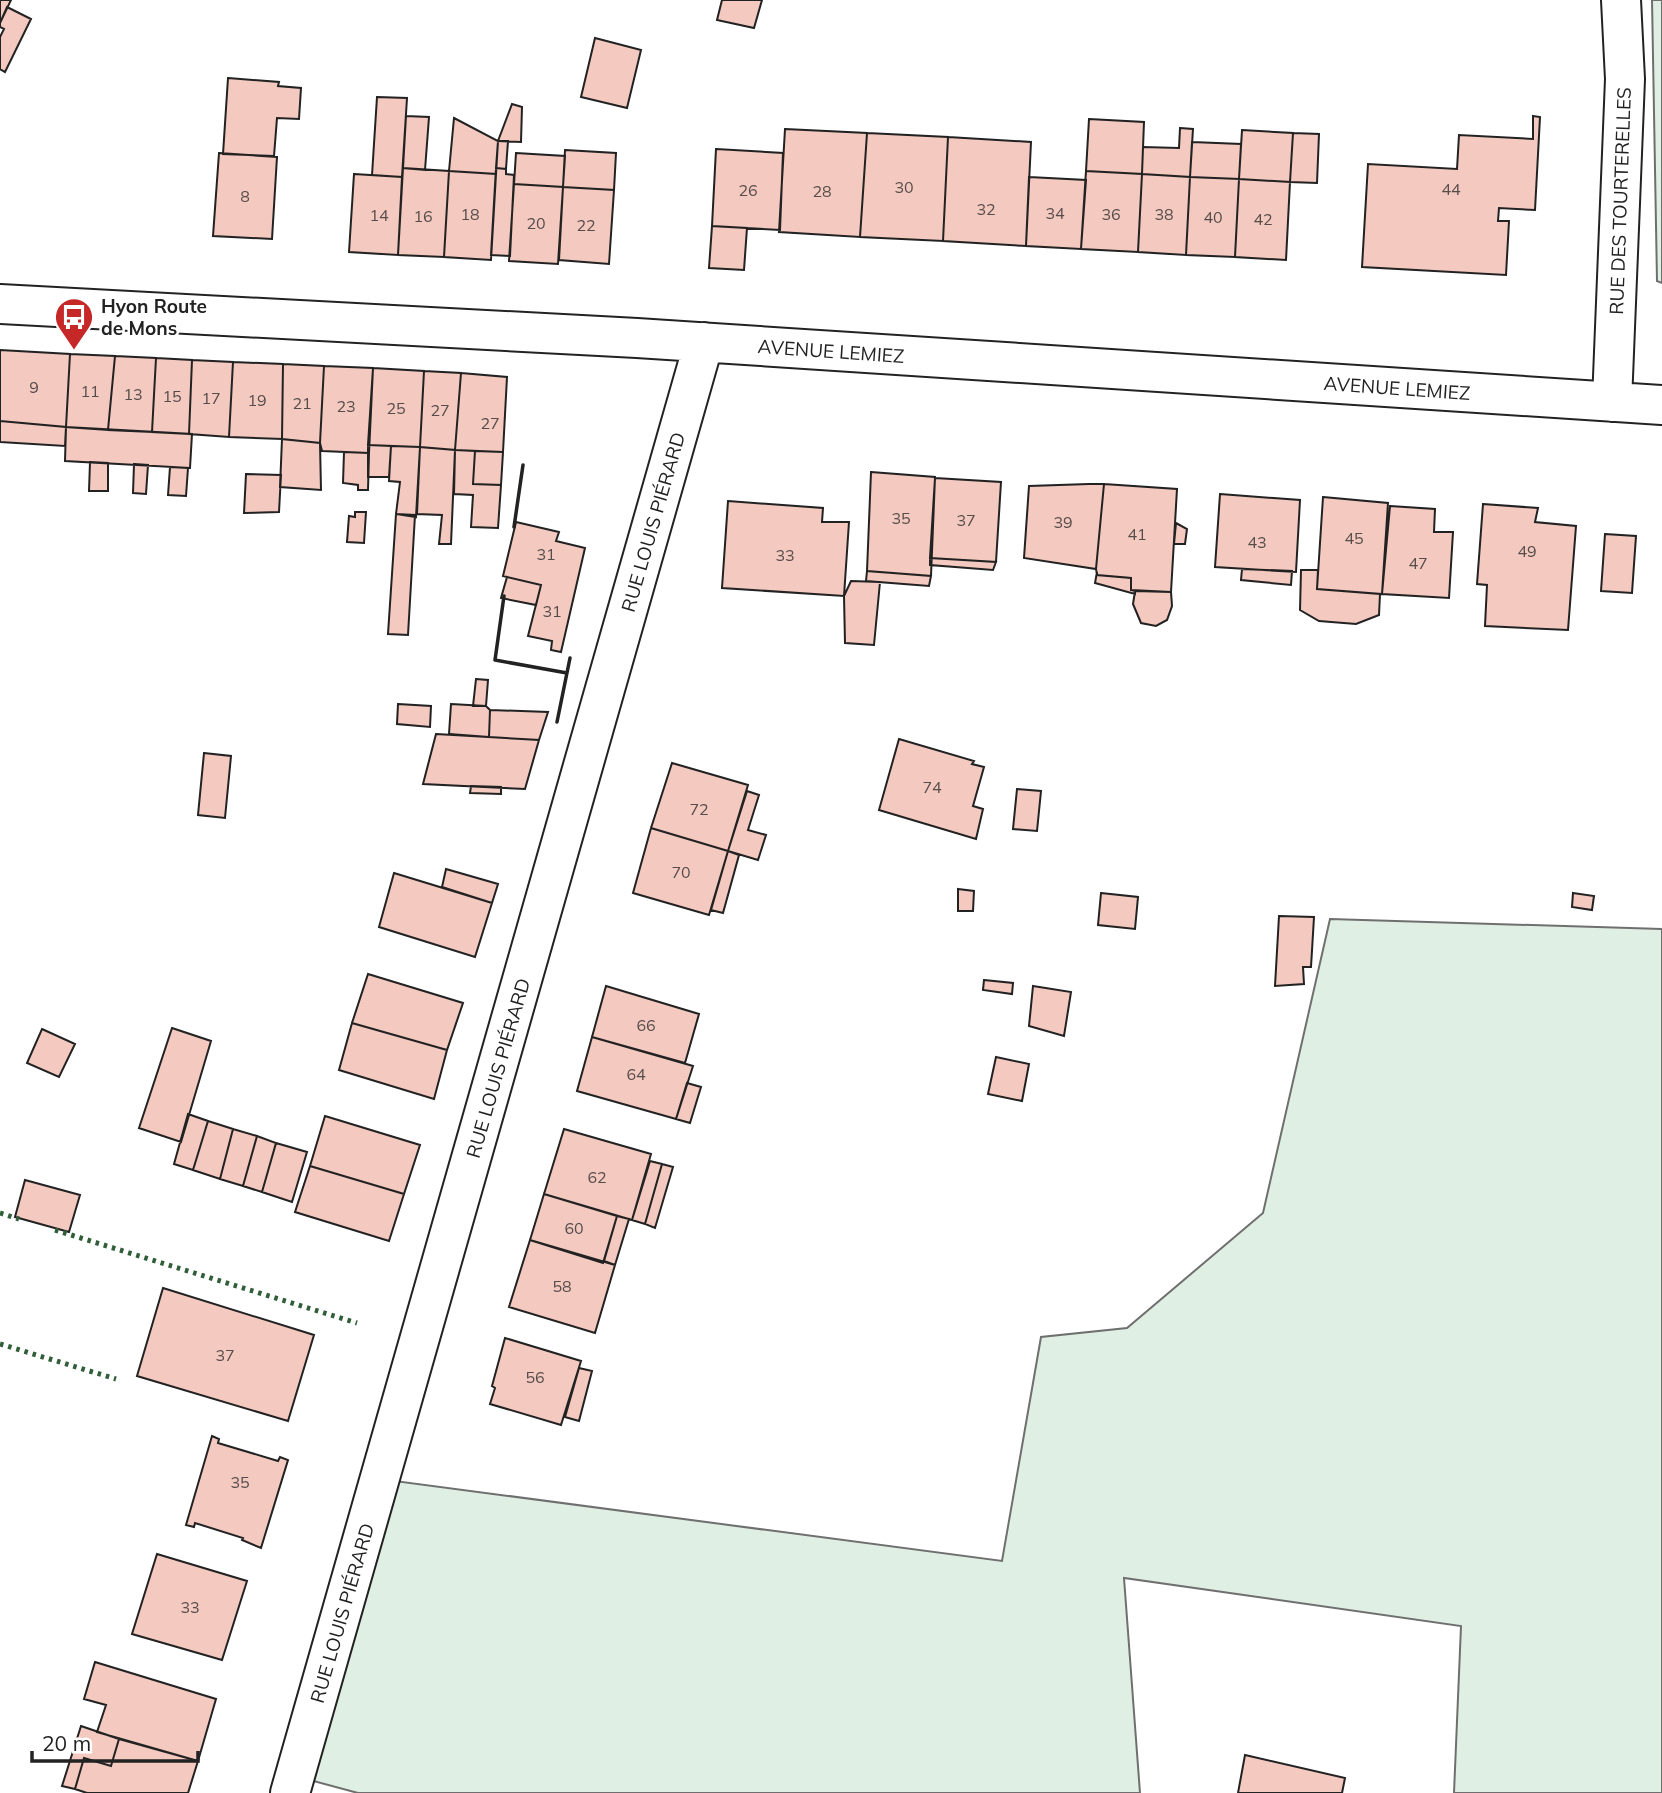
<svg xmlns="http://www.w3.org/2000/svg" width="1662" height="1793" font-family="Mulish,sans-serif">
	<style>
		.green { fill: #e0efe3; stroke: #6f6f6f; stroke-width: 2 }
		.building { fill: #f3c9c0; stroke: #222; stroke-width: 2 }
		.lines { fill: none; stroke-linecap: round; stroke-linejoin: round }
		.minor-casing { stroke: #222; stroke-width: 42 }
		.minor { stroke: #fff; stroke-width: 38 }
		.hedge { stroke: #2f5e38; stroke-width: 5; stroke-dasharray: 3.5 5; stroke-linecap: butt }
		.wall { stroke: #222; stroke-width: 3.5 }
		.labels { text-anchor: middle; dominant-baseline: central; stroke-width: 5; stroke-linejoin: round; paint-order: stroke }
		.number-label { font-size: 16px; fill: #564c4a }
		.street-label { font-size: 19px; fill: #222; stroke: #fff }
		.poi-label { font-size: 19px; font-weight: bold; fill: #222; stroke: #fff; text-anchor: start }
	</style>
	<rect width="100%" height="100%" fill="#fff"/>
	<path class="green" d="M1652 0H1662V283L1657 281Z
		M1330 919 1662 929V1793H1454L1461 1626 1124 1578 1140 1793H358L295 1776 380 1479 1002 1561 1041 1337 1127 1328 1263 1213Z"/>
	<path class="building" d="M0 0H11L0 23Z
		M722 0H762L754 28 717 20Z
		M7 7 31 19 5 72 0 69V37L4 29 0 27V23Z
		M595 38 641 50 627 108 581 97Z
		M228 78 279 82 278 86 301 88 299 119 277 118 274 156 223 154Z
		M377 97 407 98 402 177 372 175Z
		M512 104 522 107 521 142 498 141Z
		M406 116 429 117 425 170 403 168Z
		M1533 116 1540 117 1535 210 1499 208 1498 221H1509L1506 275 1362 267 1368 164 1457 169 1459 135 1533 139Z
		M454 118 498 141 496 174 449 171Z
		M1089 119 1144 122 1142 174 1086 171Z
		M1180 128 1193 129 1190 177 1142 174 1143 147 1179 148Z
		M785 129 867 133 860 237 779 232Z
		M1242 130 1293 133 1290 182 1239 179Z
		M867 133 948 137 943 241 860 237Z
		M1293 133 1319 134 1317 183 1290 182Z
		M948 137 1031 142 1026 246 943 241Z
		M498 141H508L506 169 496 168Z
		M1192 142 1241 144 1239 179 1190 177Z
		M716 149 783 153 780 230 712 226Z
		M565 150 616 153 614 190 563 187Z
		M219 153 277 157 272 239 213 236Z
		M516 153 565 156 563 187 514 184Z
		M403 168 449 171 444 257 398 255Z
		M496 168 506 169V174L514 175 510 256 491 255Z
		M449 171 496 174 491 260 444 257Z
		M1086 171 1142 174 1138 252 1081 249Z
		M354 174 402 177 398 255 349 252Z
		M1142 174 1190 177 1186 255 1138 252Z
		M1029 177 1086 180 1081 249 1026 246Z
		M1190 177 1239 179 1235 257 1186 255Z
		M1239 179 1290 182 1286 260 1235 257Z
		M514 184 563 187 558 264 509 261Z
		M563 187 614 190 609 264 559 260Z
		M712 226 747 228 744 270 709 268Z
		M0 350 70 354 66 427 0 421Z
		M70 354 115 356 108 430 66 427Z
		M115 356 156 358 152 432 108 430Z
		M156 358 192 360 189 434 152 432Z
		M192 360 233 362 229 437 189 434Z
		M233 362 283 364 282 439 229 437Z
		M283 364 324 366 320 443 282 439Z
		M324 366 373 368 369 453 322 451 320 443Z
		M373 368 424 371 420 447 368 445Z
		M424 371 461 373 455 450 420 447Z
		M461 373 507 377 503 452 455 450Z
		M0 421 66 427 65 446 0 442Z
		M66 427 192 434 190 468 65 461Z
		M282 439 320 443 321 490 280 487Z
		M368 445 391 446 389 477H368Z
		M391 446 420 447 416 517 396 514 400 482 389 481Z
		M420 447 455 450 451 544H439L442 515 417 514Z
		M455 450 475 451 473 484 501 485 498 528 471 527 473 495 454 494Z
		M475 451 503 452 501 485 473 484Z
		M344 452 369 453 368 490H358V485L343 483Z
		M90 462 108 463V491H89Z
		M134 464 148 465 146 494 133 493Z
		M170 467 188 468 186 496 168 495Z
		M871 472 935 477 931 576 867 571Z
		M246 474 281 475 279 512 244 513Z
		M935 478 1001 482 996 562 930 558Z
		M1089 484H1104L1096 569 1024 558 1029 486Z
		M1104 484 1177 489 1171 592 1131 590V578L1097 575 1096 569Z
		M1220 494 1300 500 1296 572 1215 567Z
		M1323 497 1388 503 1382 594 1317 589Z
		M728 501 823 508 822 522H849L844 596 722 588Z
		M1483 504 1538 508 1535 522 1576 526 1568 630 1485 626 1487 585 1477 584Z
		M1390 506 1435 509 1434 532H1453L1449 598 1382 594Z
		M355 512H366L364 543 347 542 349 516 355 517Z
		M396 514 415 515 408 635 388 634Z
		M516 522 559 532 556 541 585 548 561 652 551 650 552 641 528 636 541 585 503 576Z
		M1176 523 1187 529 1185 544H1174Z
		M1605 534 1636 536 1632 593 1601 591Z
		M930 558 996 562 993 570 930 565Z
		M1242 569 1292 571 1291 585 1241 580Z
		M1301 570H1318L1317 589 1380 594 1379 615 1356 624 1319 621 1300 610Z
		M867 571 931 576 929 586 866 581Z
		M1097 572V575L1131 578V590L1135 591V594L1095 583Z
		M507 577 541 585 536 605 501 598Z
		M851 581 880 582 874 645 845 643 844 596Z
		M1135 591 1171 592 1172 606 1167 620 1156 626 1141 623 1133 604Z
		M476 679 488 680 486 706H473Z
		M398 704 431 706 430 727 397 724Z
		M451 704 486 706 490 710 489 737 449 734Z
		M490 710 548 712 539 740 489 737Z
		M436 734 539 740 525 789 423 784Z
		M899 739 974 761 972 764 984 767 973 806 983 809 976 839 879 810Z
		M204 753 231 756 225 818 198 815Z
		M672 763 748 785 728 851 651 828Z
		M471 786 501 787V794L470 793Z
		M1017 789 1041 791 1037 831 1013 829Z
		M747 791 759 795 748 830 766 835 758 860 728 851Z
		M651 828 728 851 709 915 633 893Z
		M728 851 739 855 723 913 711 910Z
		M446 869 498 884 492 903 442 887Z
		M394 873 492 903 475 957 379 927Z
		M958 889 974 891 973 911H958Z
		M1101 893 1138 897 1135 929 1098 925Z
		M1573 893 1594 896 1592 910 1572 907Z
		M1279 916 1314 917 1311 967H1303L1304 984 1275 986Z
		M368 974 463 1003 447 1050 352 1023Z
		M984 980 1013 983 1012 994 983 990Z
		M606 986 699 1014 685 1063 592 1037Z
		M1033 986 1071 992 1064 1036 1029 1026Z
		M352 1023 447 1050 434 1099 339 1070Z
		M172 1028 211 1041 181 1142 139 1128Z
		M42 1029 75 1044 59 1077 27 1063Z
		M592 1037 693 1066 676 1119 577 1091Z
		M996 1057 1029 1064 1022 1101 988 1094Z
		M687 1083 701 1087 690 1123 676 1119Z
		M188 1114 208 1121 193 1170 174 1164Z
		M325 1116 420 1145 404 1194 310 1166Z
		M208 1121 233 1129 220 1179 193 1170Z
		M233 1129 257 1136 243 1186 220 1179Z
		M564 1129 651 1154 632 1220 544 1194Z
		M257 1136 276 1143 262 1192 243 1186Z
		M276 1143 307 1152 292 1202 262 1192Z
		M650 1161 662 1164 645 1224 632 1220Z
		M662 1164 673 1167 655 1228 645 1224Z
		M310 1166 404 1194 389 1241 295 1212Z
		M25 1180 80 1195 69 1232 15 1217Z
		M544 1194 617 1216 603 1263 530 1240Z
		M617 1216 629 1219 615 1265 604 1261Z
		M530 1240 615 1265 595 1333 509 1307Z
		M163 1288 314 1335 288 1421 137 1376Z
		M505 1338 581 1361 561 1425 490 1404 495 1388 492 1386Z
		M579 1368 592 1371 579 1421 565 1417Z
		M212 1436 219 1439 218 1443 278 1461 280 1457 288 1460 261 1548 242 1540 243 1538 195 1523 194 1527 186 1525Z
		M157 1554 247 1581 222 1660 132 1634Z
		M95 1662 216 1699 198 1761 97 1732 106 1705 84 1699Z
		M81 1726 119 1739 111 1766 84 1758 75 1789 62 1786Z
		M119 1739 198 1761 188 1793H87L75 1789 84 1758 111 1766Z
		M1245 1755 1345 1778 1342 1793H1238Z"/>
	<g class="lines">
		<g class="minor-casing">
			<path id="minor" d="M0 304 637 338 1662 405
				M1612 402 1625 79 1621 0
				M290 1793 704 342"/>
		</g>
		<use href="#minor" class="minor"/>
		<path class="hedge" d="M0 1213 19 1219
			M55 1230 357 1323
			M0 1344 116 1379"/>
		<path class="wall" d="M514 527 523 465
			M504 596 495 660 567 673
			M557 722 570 658"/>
	</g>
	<defs>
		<g id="bus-pin" transform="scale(2.0125)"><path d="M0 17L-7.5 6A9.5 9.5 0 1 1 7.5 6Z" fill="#c62828" stroke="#fff"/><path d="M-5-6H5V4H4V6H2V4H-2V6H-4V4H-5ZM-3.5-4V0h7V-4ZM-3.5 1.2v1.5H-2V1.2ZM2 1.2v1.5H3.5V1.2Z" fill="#fff"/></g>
	</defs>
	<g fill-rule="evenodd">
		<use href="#bus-pin" x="74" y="317"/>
	</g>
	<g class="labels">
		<g class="number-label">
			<text x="904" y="187">30</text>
			<text x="1451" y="189">44</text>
			<text x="748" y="190">26</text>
			<text x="822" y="191">28</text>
			<text x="245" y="196">8</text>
			<text x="986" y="209">32</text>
			<text x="1055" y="213">34</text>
			<text x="470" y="214">18</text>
			<text x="1111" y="214">36</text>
			<text x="1164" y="214">38</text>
			<text x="379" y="215">14</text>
			<text x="423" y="216">16</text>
			<text x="1213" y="217">40</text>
			<text x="1263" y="219">42</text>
			<text x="536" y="223">20</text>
			<text x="586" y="225">22</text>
			<text x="34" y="387">9</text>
			<text x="90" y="391">11</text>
			<text x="133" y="394">13</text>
			<text x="172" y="396">15</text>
			<text x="211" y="398">17</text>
			<text x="257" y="400">19</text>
			<text x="302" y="403">21</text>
			<text x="346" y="406">23</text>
			<text x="396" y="408">25</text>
			<text x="440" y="410">27</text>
			<text x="490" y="423">27</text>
			<text x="901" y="518">35</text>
			<text x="966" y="520">37</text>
			<text x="1063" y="522">39</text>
			<text x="1137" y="534">41</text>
			<text x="1354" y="538">45</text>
			<text x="1257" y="542">43</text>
			<text x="1527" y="551">49</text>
			<text x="546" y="554">31</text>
			<text x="785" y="555">33</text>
			<text x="1418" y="563">47</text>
			<text x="552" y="611">31</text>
			<text x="932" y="787">74</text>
			<text x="699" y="809">72</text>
			<text x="681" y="872">70</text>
			<text x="646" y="1025">66</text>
			<text x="636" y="1074">64</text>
			<text x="597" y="1177">62</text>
			<text x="574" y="1228">60</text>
			<text x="562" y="1286">58</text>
			<text x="225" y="1355">37</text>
			<text x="535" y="1377">56</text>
			<text x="240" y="1482">35</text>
			<text x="190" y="1607">33</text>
		</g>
		<g class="street-label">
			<text transform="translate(1620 201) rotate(-88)">RUE DES TOURTERELLES</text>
			<text transform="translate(831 351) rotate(4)">AVENUE LEMIEZ</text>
			<text transform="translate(1397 388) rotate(4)">AVENUE LEMIEZ</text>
			<text transform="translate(653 522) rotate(-74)">RUE LOUIS PIÉRARD</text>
			<text transform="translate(498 1068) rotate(-74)">RUE LOUIS PIÉRARD</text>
			<text transform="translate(342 1613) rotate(-74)">RUE LOUIS PIÉRARD</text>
		</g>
		<g class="poi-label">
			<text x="101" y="306">Hyon Route<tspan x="101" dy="22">de Mons</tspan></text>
		</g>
	</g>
	<path d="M32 1751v10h166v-10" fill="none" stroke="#222222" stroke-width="3.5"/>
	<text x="42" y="1751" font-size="21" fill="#222222" stroke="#ffffff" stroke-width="5" paint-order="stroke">20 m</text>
</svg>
